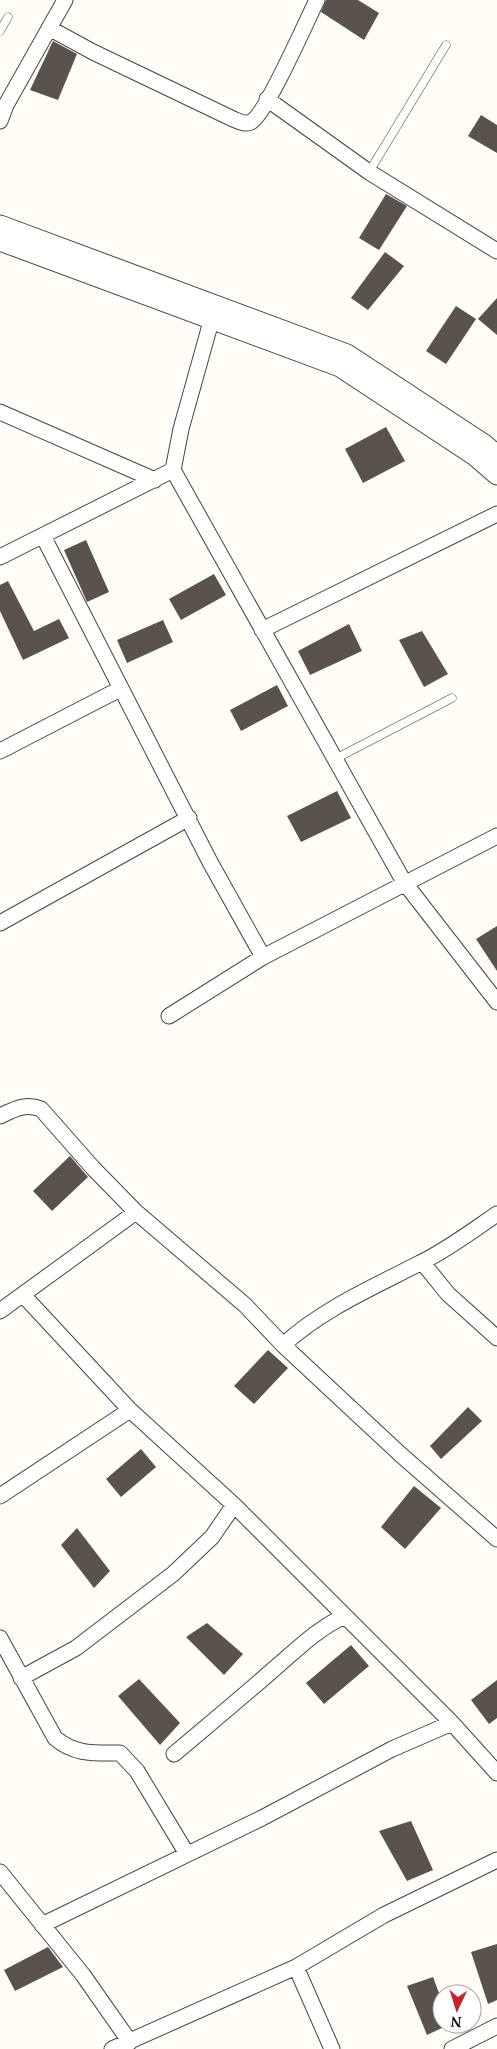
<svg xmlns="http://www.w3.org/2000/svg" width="497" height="2049" font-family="'Noto Serif',serif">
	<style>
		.building { fill: #5a524d }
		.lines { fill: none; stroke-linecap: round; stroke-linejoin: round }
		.service-casing { stroke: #444; stroke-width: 9 }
		.minor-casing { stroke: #444; stroke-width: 17 }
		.tertiary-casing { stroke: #444; stroke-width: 21 }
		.service { stroke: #fff; stroke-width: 8 }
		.minor { stroke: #fff; stroke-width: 15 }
		.tertiary { stroke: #fff; stroke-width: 19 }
	</style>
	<rect width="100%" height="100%" fill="#fffdf5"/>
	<path class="building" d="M326 0H358L379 13 364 40 321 12Z
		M53 41 77 54 58 100 30 90Z
		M481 115 497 125V153L468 136Z
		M386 194 407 206 379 250 359 238Z
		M385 252 404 266 368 310 351 298Z
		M497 298V335L478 319Z
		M456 306 476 319 446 364 426 351Z
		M386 427 405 461 363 483 345 449Z
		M86 540 109 592 87 602 64 550Z
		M214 574 226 595 181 620 169 599Z
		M8 581 34 631 59 619 69 638 23 660 0 611V585Z
		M163 620 173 642 127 663 117 640Z
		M349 624 362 651 310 675 298 651Z
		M422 631 448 674 424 687 399 640Z
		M277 685 288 706 241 731 230 710Z
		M337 791 351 818 301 842 287 816Z
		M497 926V971L476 939Z
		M70 1156 88 1177 52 1211 33 1191Z
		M268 1350 288 1368 254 1404 234 1386Z
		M468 1407 482 1421 441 1459 430 1446Z
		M141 1449 156 1467 121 1497 106 1479Z
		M414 1486 441 1508 405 1549 381 1527Z
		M77 1528 110 1571 94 1588 61 1545Z
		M207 1623 243 1654 224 1675 186 1637Z
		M351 1645 369 1666 324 1704 306 1683Z
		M139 1679 180 1723 160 1745 118 1696Z
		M497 1680V1718L489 1724 471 1700Z
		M411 1821 433 1870 407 1881 379 1831Z
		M497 1944V2000L488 2004 471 1952Z
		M48 1947 63 1967 15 1991 4 1970Z
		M433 1977 442 2001V2028L427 2035 407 1986Z"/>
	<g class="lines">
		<g class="service-casing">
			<path id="service" d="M0 31 8 17
				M369 172 446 45
				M335 759 452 698"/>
		</g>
		<g class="minor-casing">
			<path id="minor" d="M49 28 93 52 233 119C238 121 245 125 251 122 265 116 308 18 317 0
				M267 99 369 172 497 251
				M0 121 6 105 65 0
				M0 412 155 480
				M173 470 404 882 497 1002
				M43 536 210 862 263 957
				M0 557 173 470 181 429 212 318
				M262 630 497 514
				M0 751 120 689
				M0 923 189 818
				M169 1016 263 957 497 836
				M0 1116C15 1109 25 1103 41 1109L93 1168 136 1212 245 1305 283 1345 400 1454 497 1539
				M422 1262 448 1294 497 1338
				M24 1296 130 1410 234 1505 452 1723 497 1773
				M0 1311 136 1212
				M283 1345C324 1308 372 1288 420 1263 447 1250 472 1231 497 1214
				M0 1496 130 1410
				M0 1638 55 1738C75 1755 94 1753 120 1753L137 1771 187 1854
				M21 1678 76 1648 173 1574 212 1537 234 1505
				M174 1754C207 1726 241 1698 274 1669 300 1647 313 1632 344 1616
				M0 1872 83 1975 130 2042
				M42 1925 262 1818 392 1749 452 1723
				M296 1967 332 2049
				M112 2049 296 1967 384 1915 497 1860
				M452 2049 497 2026"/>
		</g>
		<g class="tertiary-casing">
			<path id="tertiary" d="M0 225 347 354 484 444 497 455
				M0 241 340 367 475 456 497 475"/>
		</g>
		<use href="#service" class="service"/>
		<use href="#minor" class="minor"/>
		<use href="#tertiary" class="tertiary"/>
	</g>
	<g transform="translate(457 2009) rotate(184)"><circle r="24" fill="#ffffff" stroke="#a0a0a0"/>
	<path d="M0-4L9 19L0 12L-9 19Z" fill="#c4262e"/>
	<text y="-8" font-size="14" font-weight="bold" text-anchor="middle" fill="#111111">N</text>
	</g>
</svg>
